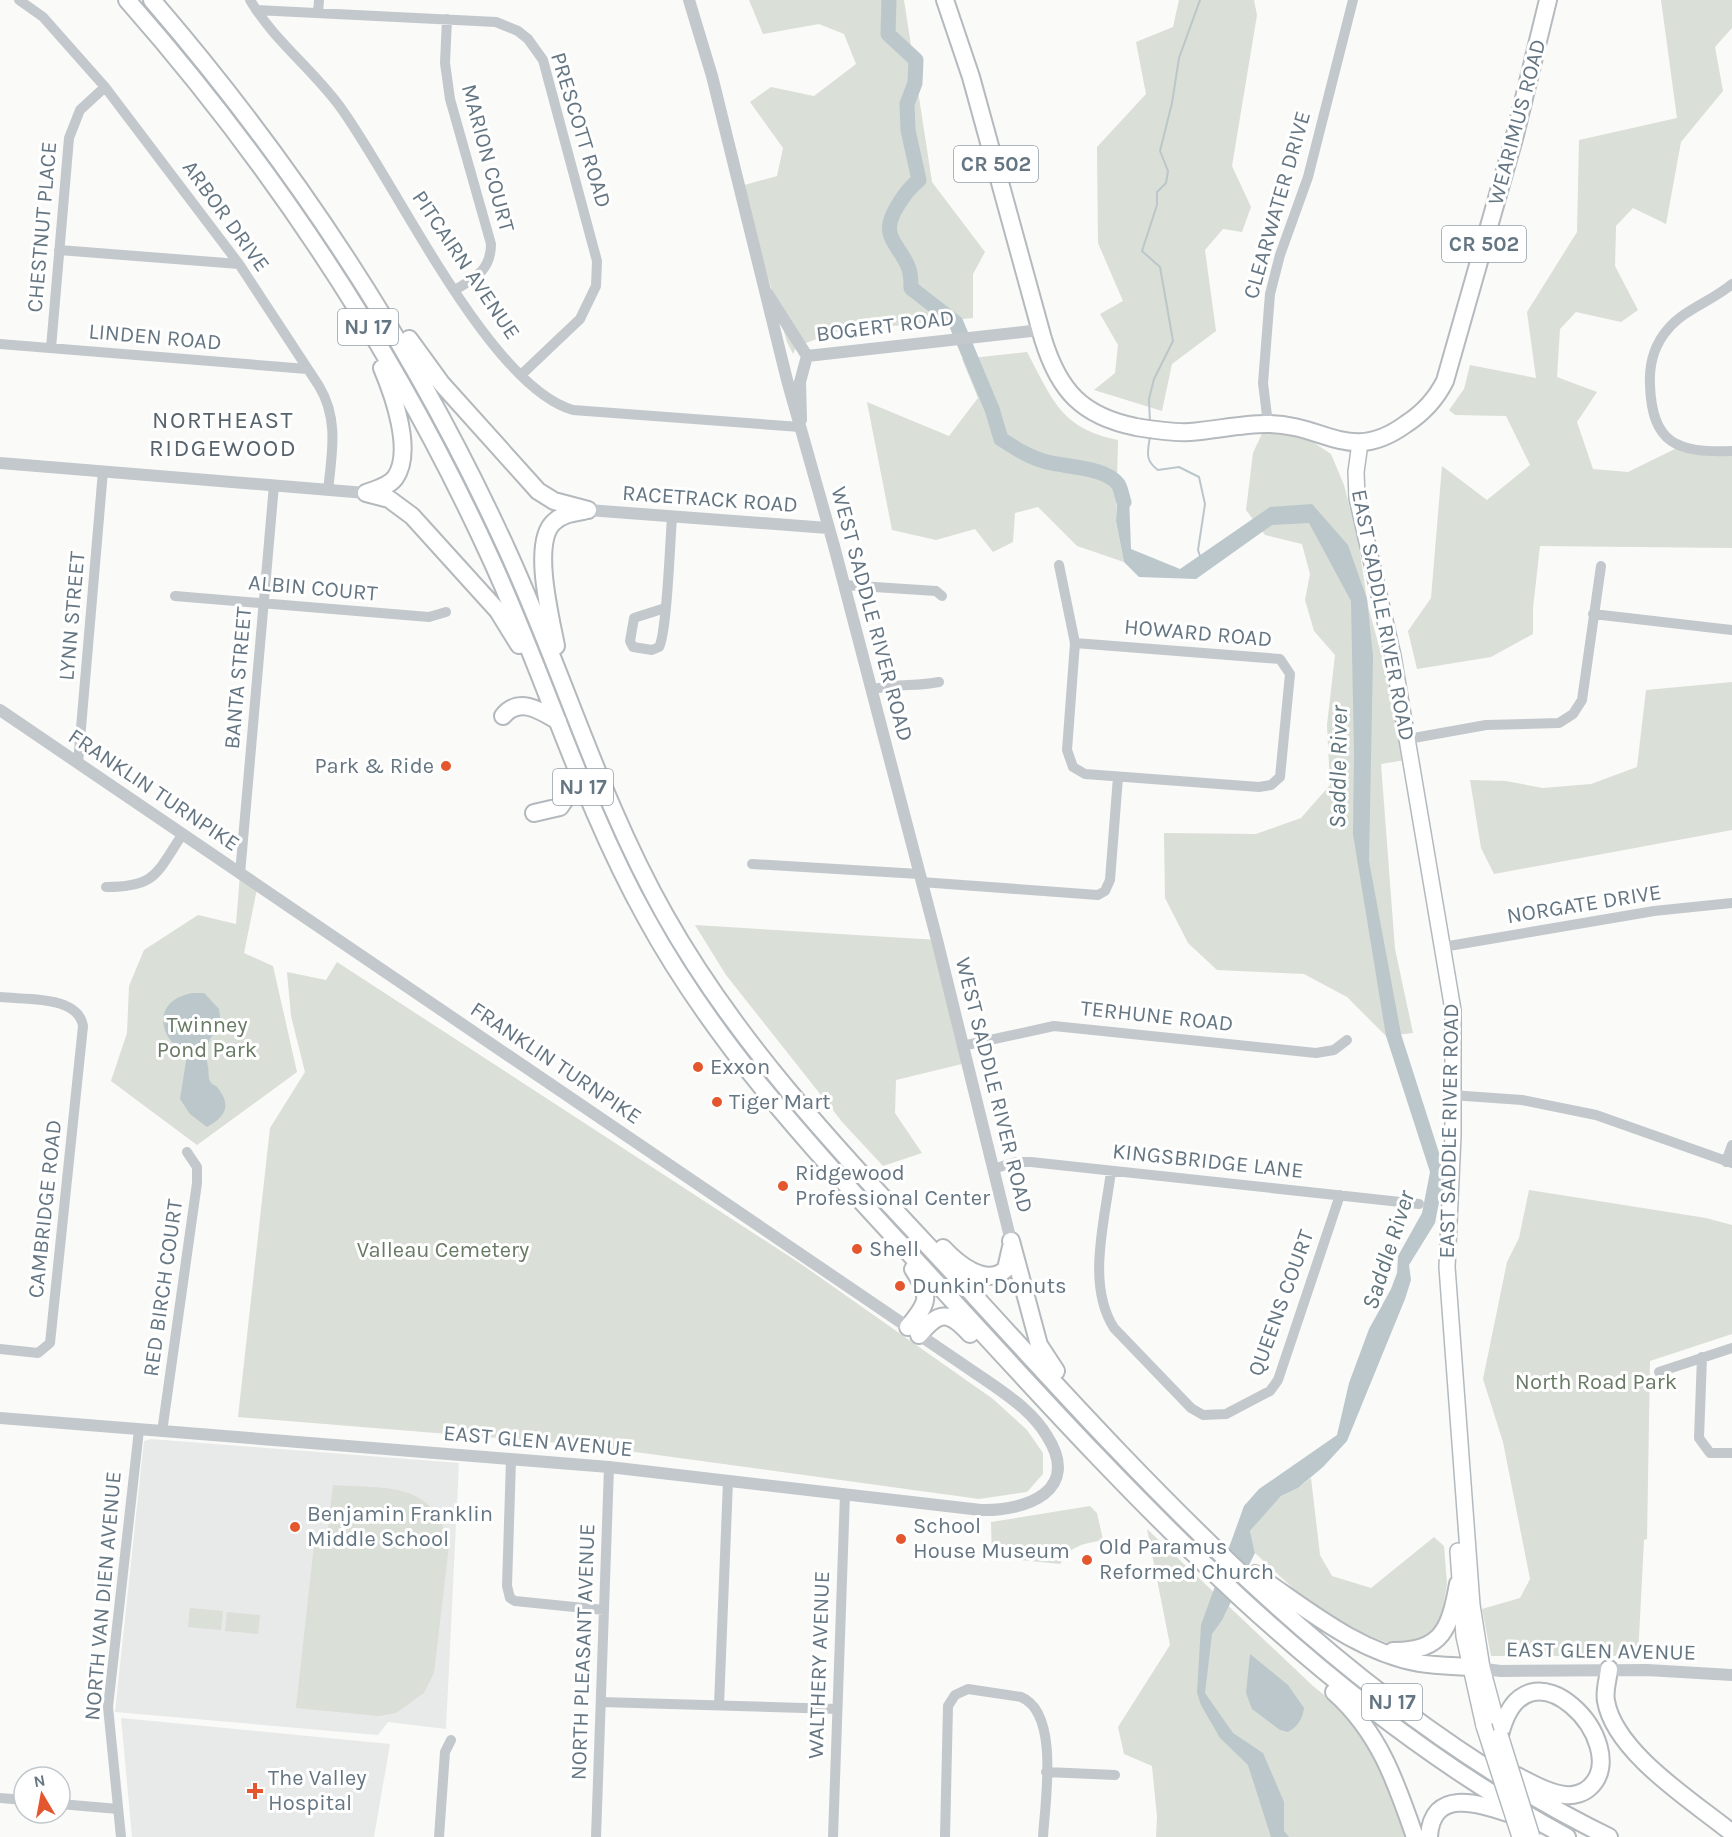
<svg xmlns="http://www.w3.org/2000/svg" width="1732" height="1837" font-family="Karla,sans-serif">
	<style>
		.built { fill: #e8e9e9 }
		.green { fill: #dadfd7 }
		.water { fill: #bbc7cb }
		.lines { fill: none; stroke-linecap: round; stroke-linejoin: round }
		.stream { stroke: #bbc7cb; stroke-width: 2 }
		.river { stroke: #bbc7cb; stroke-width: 15 }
		.secondary-casing { stroke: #b3babf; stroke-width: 18 }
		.primary-casing { stroke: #b5babe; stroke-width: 20 }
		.trunk-casing { stroke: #b4b9bd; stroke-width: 20 }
		.minor { stroke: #c3c8cc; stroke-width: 10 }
		.tertiary { stroke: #c3c8cc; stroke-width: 12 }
		.secondary { stroke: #fff; stroke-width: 15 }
		.primary { stroke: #fff; stroke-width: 16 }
		.trunk { stroke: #fff; stroke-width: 16 }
		.secondary-bridge-casing { stroke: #b3babf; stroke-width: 18; stroke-linecap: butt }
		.secondary-bridge { stroke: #fff; stroke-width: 15 }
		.poi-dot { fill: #e4572e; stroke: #fff; stroke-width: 2 }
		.labels { text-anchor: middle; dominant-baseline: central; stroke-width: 6; stroke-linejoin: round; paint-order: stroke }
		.shield { fill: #fff; stroke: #939fa8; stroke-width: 1.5 }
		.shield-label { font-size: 21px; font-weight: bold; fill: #657683 }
		.street-label { font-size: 22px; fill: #657683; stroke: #fff }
		.poi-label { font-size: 22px; fill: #657683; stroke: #fff; text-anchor: start }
		.park-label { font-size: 22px; fill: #687a64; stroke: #fff }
		.neighbourhood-label { font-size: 24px; letter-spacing: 1.5px; fill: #57646e; stroke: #fff }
		.water-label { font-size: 24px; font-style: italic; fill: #60757c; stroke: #fff }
	</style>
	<rect width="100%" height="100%" fill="#fafaf8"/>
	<path class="built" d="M151 1439 459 1463 446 1729 388 1722 378 1735 115 1712 144 1441Z
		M121 1718 390 1744 374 1837H132Z"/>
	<path class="green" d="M749 0H904L932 182 985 252 973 274V318L834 332 796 347 793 354 787 342 741 186 777 176 783 148 750 102 771 87 814 96 856 64 844 34 819 24 763 34Z
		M1179 0H1254L1257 15 1232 166 1251 207 1242 232 1223 229 1205 250 1216 331 1172 364 1162 411 1094 390 1115 373 1118 345 1100 314 1123 301 1098 243 1097 147 1146 94 1136 42 1173 27Z
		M1661 0H1732V28L1715 47 1723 91 1681 142 1666 224 1633 208 1616 226 1615 266 1638 310 1621 322 1576 312 1560 329 1557 377 1597 392 1577 422 1593 469 1628 472 1681 446 1732 448V548L1540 546 1533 608V634L1491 657 1417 669 1408 631 1431 598 1442 466 1487 500 1530 465 1506 416 1455 415 1449 410 1464 389 1470 365 1536 378 1527 312 1577 232 1579 140 1677 118Z
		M1027 352C1053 400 1060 428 1118 440L1116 521 1124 562 1077 546 1038 507 1015 513 1013 542 993 552 975 529 936 540 892 530 867 402 949 436 978 398 962 359Z
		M1265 427 1301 434 1331 454 1344 485 1358 540 1368 606 1394 701 1405 760 1381 764 1395 949 1413 1033 1386 1036 1347 997 1304 974 1217 970 1188 943 1165 898 1164 833 1256 834 1301 818 1330 785 1327 725 1335 655 1314 631 1305 600 1310 574 1302 544 1265 535 1246 510 1253 453Z
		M1732 682V830L1494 874 1481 848 1470 780 1506 781 1543 788 1591 784 1637 767 1646 690Z
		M240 874 257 889 244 953 273 966 297 1072 197 1145 111 1081 127 1033 129 986 144 950 198 915 236 924Z
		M695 925 938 940 966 1063 896 1080 895 1113 922 1153 883 1166 843 1123 726 975Z
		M337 962 801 1264 993 1399 1027 1430 1043 1453V1474L1027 1492 979 1499 584 1445 238 1417 270 1128 305 1072 291 1016 287 972 326 980Z
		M1529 1190 1706 1218 1732 1225V1334L1650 1361 1647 1539 1644 1540 1638 1656H1491L1482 1609 1520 1598 1530 1579 1503 1442 1483 1379 1507 1262 1519 1238Z
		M1311 1478 1320 1555 1332 1576 1371 1588 1434 1537 1444 1546 1447 1584 1439 1631 1408 1651 1334 1622 1335 1627 1255 1553 1250 1531 1281 1496 1298 1488Z
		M333 1485C387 1489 434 1480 449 1545L434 1673 424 1693 396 1713 379 1716 296 1708 314 1545 326 1544Z
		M1090 1506 1097 1513 1103 1540C1084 1544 1070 1545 1060 1564L992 1557 991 1522Z
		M1147 1529 1313 1686 1364 1727 1410 1837H1156L1157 1817 1152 1766 1124 1754 1118 1727 1170 1645Z
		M190 1608 223 1611 221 1630 188 1627Z
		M227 1612 260 1615 258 1634 225 1631Z"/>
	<path class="water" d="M1118 484 1129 495 1131 549 1180 569 1270 507 1312 504 1348 545 1367 599 1373 656 1369 861 1401 1034 1441 1159V1192L1435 1223 1409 1265 1411 1280 1405 1299 1347 1441 1323 1467 1298 1488 1281 1496 1250 1531 1255 1553 1222 1620 1212 1634 1205 1693 1233 1733 1263 1753 1284 1802V1831L1289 1837H1271L1248 1765 1220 1738 1201 1705 1197 1693 1201 1625 1244 1506 1259 1489 1337 1435 1349 1383 1369 1329 1391 1289 1397 1273 1398 1256 1422 1213 1430 1172 1386 1036 1353 834 1354 752 1351 601 1309 523 1272 525 1196 579 1139 577 1124 562 1116 521Z
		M192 993H204L219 1009 221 1024C208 1039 204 1048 208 1067 209 1071 208 1078 210 1081 211 1084 215 1085 217 1087 232 1106 226 1116 207 1127L190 1114 180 1099 186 1061C182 1050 171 1044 166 1033 157 1010 172 997 192 993Z
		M1250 1654 1288 1685 1304 1708C1302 1720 1298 1726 1288 1732L1280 1730 1252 1709 1246 1693Z"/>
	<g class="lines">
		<path class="stream" d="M1150 424 1149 399 1154 379 1173 341 1160 267 1142 251 1157 205V192L1166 183 1168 171 1160 151 1172 103 1179 58 1200 0
			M1150 436C1148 451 1144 460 1158 470L1179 467 1199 477 1205 504 1198 550 1200 556"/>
		<path class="river" d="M889 0 888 34 916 60 915 83 907 104 908 130 919 180C910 187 904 195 898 205 877 238 900 243 909 269 911 275 911 283 911 288L956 323 992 409 1001 439C1015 448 1030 458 1047 462 1066 467 1105 467 1118 484 1121 488 1122 497 1124 502"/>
		<g class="secondary-casing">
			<path id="secondary" d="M1360 443 1356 472 1357 498 1393 656 1453 1010V1135L1447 1267 1472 1605 1482 1668 1500 1735
				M1458 1551 1464 1636 1484 1726"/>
		</g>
		<g class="primary-casing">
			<path id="primary" d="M945 0 971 77 1043 339C1059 391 1082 416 1136 427 1154 430 1172 433 1190 432 1216 430 1241 424 1267 424 1325 424 1350 465 1406 424 1423 413 1436 399 1445 381L1515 135 1548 0"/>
		</g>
		<g class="trunk-casing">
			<path id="trunk" d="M127 0C274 167 397 354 490 557 545 676 582 803 646 918 723 1059 835 1172 943 1290 1130 1494 1320 1705 1567 1837
				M152 0C296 167 417 352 508 552 563 672 600 800 665 915 742 1052 852 1164 958 1278 1151 1489 1348 1710 1609 1837
				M409 339 441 383 538 491 554 501 588 510
				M366 493 389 499 412 516 498 611 519 645
				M366 493C376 489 388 487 395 478 414 452 393 394 382 368
				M556 646C551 619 531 542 554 522 562 514 573 513 584 511
				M503 716C519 696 541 711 558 721
				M534 813 560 807 579 779
				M1011 1241 1039 1345 1056 1371
				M943 1248C957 1263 986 1288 1006 1269L1011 1247
				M908 1327C929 1302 931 1297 913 1269
				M919 1335C939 1311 948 1310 970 1334
				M1255 1574C1307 1609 1356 1651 1419 1663 1436 1666 1453 1666 1469 1667
				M1393 1651C1443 1652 1450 1627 1458 1584
				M1609 1669C1608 1680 1604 1691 1606 1701 1615 1753 1694 1802 1732 1833
				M1334 1692C1379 1732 1396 1782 1415 1837
				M1500 1735C1526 1629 1635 1745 1590 1787 1584 1793 1574 1796 1565 1795 1547 1793 1530 1782 1513 1774
				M1429 1837C1432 1785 1483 1805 1514 1815"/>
		</g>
		<path class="minor" d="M19 0 43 17 105 87 239 264 319 386C339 419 332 453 328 490
			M250 0C273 39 311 68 338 104 393 177 488 386 573 410L800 427
			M256 10 496 22 518 31 528 39 543 60 597 261 596 286 580 319 521 375
			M318 13 319 0
			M447 19 445 63 450 99 491 244C491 270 475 278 455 290
			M59 250 239 264
			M1732 284C1712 301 1685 309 1668 329 1654 345 1649 365 1650 385 1652 444 1677 453 1732 451
			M0 344 307 369
			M51 348 69 138 80 110 105 87
			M1268 424 1263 383 1270 294 1280 255 1308 177 1353 0
			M1059 565 1075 643 1067 750 1073 767 1085 774 1259 787 1271 785 1280 777 1290 674 1280 659 1075 643
			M844 585 936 591 942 596
			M175 596 429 617 446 612
			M665 608 634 618 630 641 633 647 652 650 659 647C667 633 670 541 672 518
			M1593 614 1732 630
			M871 690C894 683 915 687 939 682
			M1408 739 1486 725 1559 723 1573 714 1582 700 1601 566
			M78 763 103 471
			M752 864 919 874
			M240 874 274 485
			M921 882 1098 895 1105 891 1110 880 1118 777
			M106 887C156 887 156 874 182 835
			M1443 947 1654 911 1732 903
			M0 997C26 1000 78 995 83 1026L50 1343 38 1353 0 1349
			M962 1046 1054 1026 1316 1053 1334 1050 1347 1040
			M1451 1095 1522 1100 1596 1115 1732 1163
			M1726 1162 1732 1145
			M993 1169 1016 1162H1031L1419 1204
			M1111 1171C1105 1221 1086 1284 1114 1328L1191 1408 1203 1415 1226 1414 1270 1391 1278 1380 1340 1195
			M1702 1357 1699 1438 1710 1453H1732
			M1659 1372 1732 1348
			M162 1432 197 1183V1167L187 1152
			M511 1460 507 1586 510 1598 515 1601 604 1610
			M601 1702 837 1709
			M719 1705 728 1481
			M1046 1772 1115 1775
			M0 1798 24 1800
			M60 1804 118 1809
			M121 1837 108 1707 139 1430
			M439 1837 445 1752 451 1740
			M596 1837 609 1467
			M833 1837 845 1494
			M945 1837 948 1706 955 1695 968 1689 1021 1697C1060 1713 1045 1802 1043 1837"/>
		<path class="tertiary" d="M689 0 712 76 787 380 834 546 937 940 1011 1241
			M767 293 807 356
			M807 356 1040 330
			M801 420 800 382 807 356
			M0 463 366 493
			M588 510 828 528
			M0 710 993 1385C1013 1399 1034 1414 1047 1436 1082 1491 1026 1511 981 1510L609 1467 0 1418
			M1476 1668 1501 1671 1647 1670 1732 1675"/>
		<use href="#secondary" class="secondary"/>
		<use href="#primary" class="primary"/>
		<use href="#trunk" class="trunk"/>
		<g class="secondary-bridge-casing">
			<path id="secondary-bridge" d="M1484 1726 1520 1837
				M1500 1735 1532 1837"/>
		</g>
		<use href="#secondary-bridge" class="secondary-bridge"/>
	</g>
	<g class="poi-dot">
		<circle cx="446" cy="766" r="6"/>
		<circle cx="698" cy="1067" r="6"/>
		<circle cx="717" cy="1102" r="6"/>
		<circle cx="783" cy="1186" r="6"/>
		<circle cx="857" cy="1249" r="6"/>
		<circle cx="900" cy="1286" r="6"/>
		<circle cx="295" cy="1527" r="6"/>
		<circle cx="901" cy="1539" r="6"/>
		<circle cx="1087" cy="1560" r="6"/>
		<path d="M252 1782h6v6h6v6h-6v6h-6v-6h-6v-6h6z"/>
	</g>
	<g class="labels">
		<g class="shield">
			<rect x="954" y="146" width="84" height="36" rx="4.5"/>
			<rect x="1442" y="226" width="84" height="36" rx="4.5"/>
			<rect x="338" y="309" width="60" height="36" rx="4.5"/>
			<rect x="553" y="769" width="60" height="36" rx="4.5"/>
			<rect x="1362" y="1684" width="60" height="36" rx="4.5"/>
		</g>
		<g class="shield-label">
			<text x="996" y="164">CR 502</text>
			<text x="1484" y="244">CR 502</text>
			<text x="368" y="327">NJ 17</text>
			<text x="583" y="787">NJ 17</text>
			<text x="1392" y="1702">NJ 17</text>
		</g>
		<g class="street-label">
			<text transform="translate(1517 122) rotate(-75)">WEARIMUS ROAD</text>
			<text transform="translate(581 130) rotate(73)">PRESCOTT ROAD</text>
			<text transform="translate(488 158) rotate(75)">MARION COURT</text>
			<text transform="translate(1277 205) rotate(-74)">CLEARWATER DRIVE</text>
			<text transform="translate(226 216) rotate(54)">ARBOR DRIVE</text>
			<text transform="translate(42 227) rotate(-85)">CHESTNUT PLACE</text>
			<text transform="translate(466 265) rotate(56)">PITCAIRN AVENUE</text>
			<text transform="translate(885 326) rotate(-7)">BOGERT ROAD</text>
			<text transform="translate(155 337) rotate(5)">LINDEN ROAD</text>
			<text transform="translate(710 499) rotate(4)">RACETRACK ROAD</text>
			<text transform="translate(313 588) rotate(5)">ALBIN COURT</text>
			<text transform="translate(872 614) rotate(75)">WEST SADDLE RIVER ROAD</text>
			<text transform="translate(1383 615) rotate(79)">EAST SADDLE RIVER ROAD</text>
			<text transform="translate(72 616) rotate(-85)">LYNN STREET</text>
			<text transform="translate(1198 633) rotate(5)">HOWARD ROAD</text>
			<text transform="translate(238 678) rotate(-85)">BANTA STREET</text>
			<text transform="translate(154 790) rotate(34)">FRANKLIN TURNPIKE</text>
			<text transform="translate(1584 904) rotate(-9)">NORGATE DRIVE</text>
			<text transform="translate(1157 1016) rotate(6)">TERHUNE ROAD</text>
			<text transform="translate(556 1063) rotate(34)">FRANKLIN TURNPIKE</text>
			<text transform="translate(994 1085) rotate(76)">WEST SADDLE RIVER ROAD</text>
			<text transform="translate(1449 1131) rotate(-89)">EAST SADDLE RIVER ROAD</text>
			<text transform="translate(1208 1161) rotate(6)">KINGSBRIDGE LANE</text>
			<text transform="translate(45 1209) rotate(-84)">CAMBRIDGE ROAD</text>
			<text transform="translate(163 1288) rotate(-82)">RED BIRCH COURT</text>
			<text transform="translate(1281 1303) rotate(-70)">QUEENS COURT</text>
			<text transform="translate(538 1441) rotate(5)">EAST GLEN AVENUE</text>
			<text transform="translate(103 1596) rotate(-85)">NORTH VAN DIEN AVENUE</text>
			<text transform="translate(1601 1651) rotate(1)">EAST GLEN AVENUE</text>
			<text transform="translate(583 1652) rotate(-88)">NORTH PLEASANT AVENUE</text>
			<text transform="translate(819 1665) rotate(-88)">WALTHERY AVENUE</text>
		</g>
		<g class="poi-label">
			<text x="434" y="766" text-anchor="end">Park &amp; Ride</text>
			<text x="710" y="1067">Exxon</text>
			<text x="729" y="1102">Tiger Mart</text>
			<text x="795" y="1173">Ridgewood<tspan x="795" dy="25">Professional Center</tspan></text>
			<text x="869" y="1249">Shell</text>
			<text x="912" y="1286">Dunkin' Donuts</text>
			<text x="307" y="1514">Benjamin Franklin<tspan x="307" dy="25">Middle School</tspan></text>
			<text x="913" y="1526">School<tspan x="913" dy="25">House Museum</tspan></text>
			<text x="1099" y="1547">Old Paramus<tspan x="1099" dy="25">Reformed Church</tspan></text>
			<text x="268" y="1778">The Valley<tspan x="268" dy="25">Hospital</tspan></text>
		</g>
		<g class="park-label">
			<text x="207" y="1025">Twinney<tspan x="207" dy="25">Pond Park</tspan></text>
			<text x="443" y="1250">Valleau Cemetery</text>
			<text x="1596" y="1382">North Road Park</text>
		</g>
		<g class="neighbourhood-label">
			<text x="223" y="420">NORTHEAST<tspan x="223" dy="28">RIDGEWOOD</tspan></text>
		</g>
		<g class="water-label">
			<text transform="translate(1338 767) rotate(-89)">Saddle River</text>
			<text transform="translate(1388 1250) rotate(-72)">Saddle River</text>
		</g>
	</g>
	<g transform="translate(42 1795) rotate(350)"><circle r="28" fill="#ffffff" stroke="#c1c8cd" stroke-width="1.5"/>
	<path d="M0-4.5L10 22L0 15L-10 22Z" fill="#e4572e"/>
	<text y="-9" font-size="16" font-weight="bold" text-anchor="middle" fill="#657683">N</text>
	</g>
</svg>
